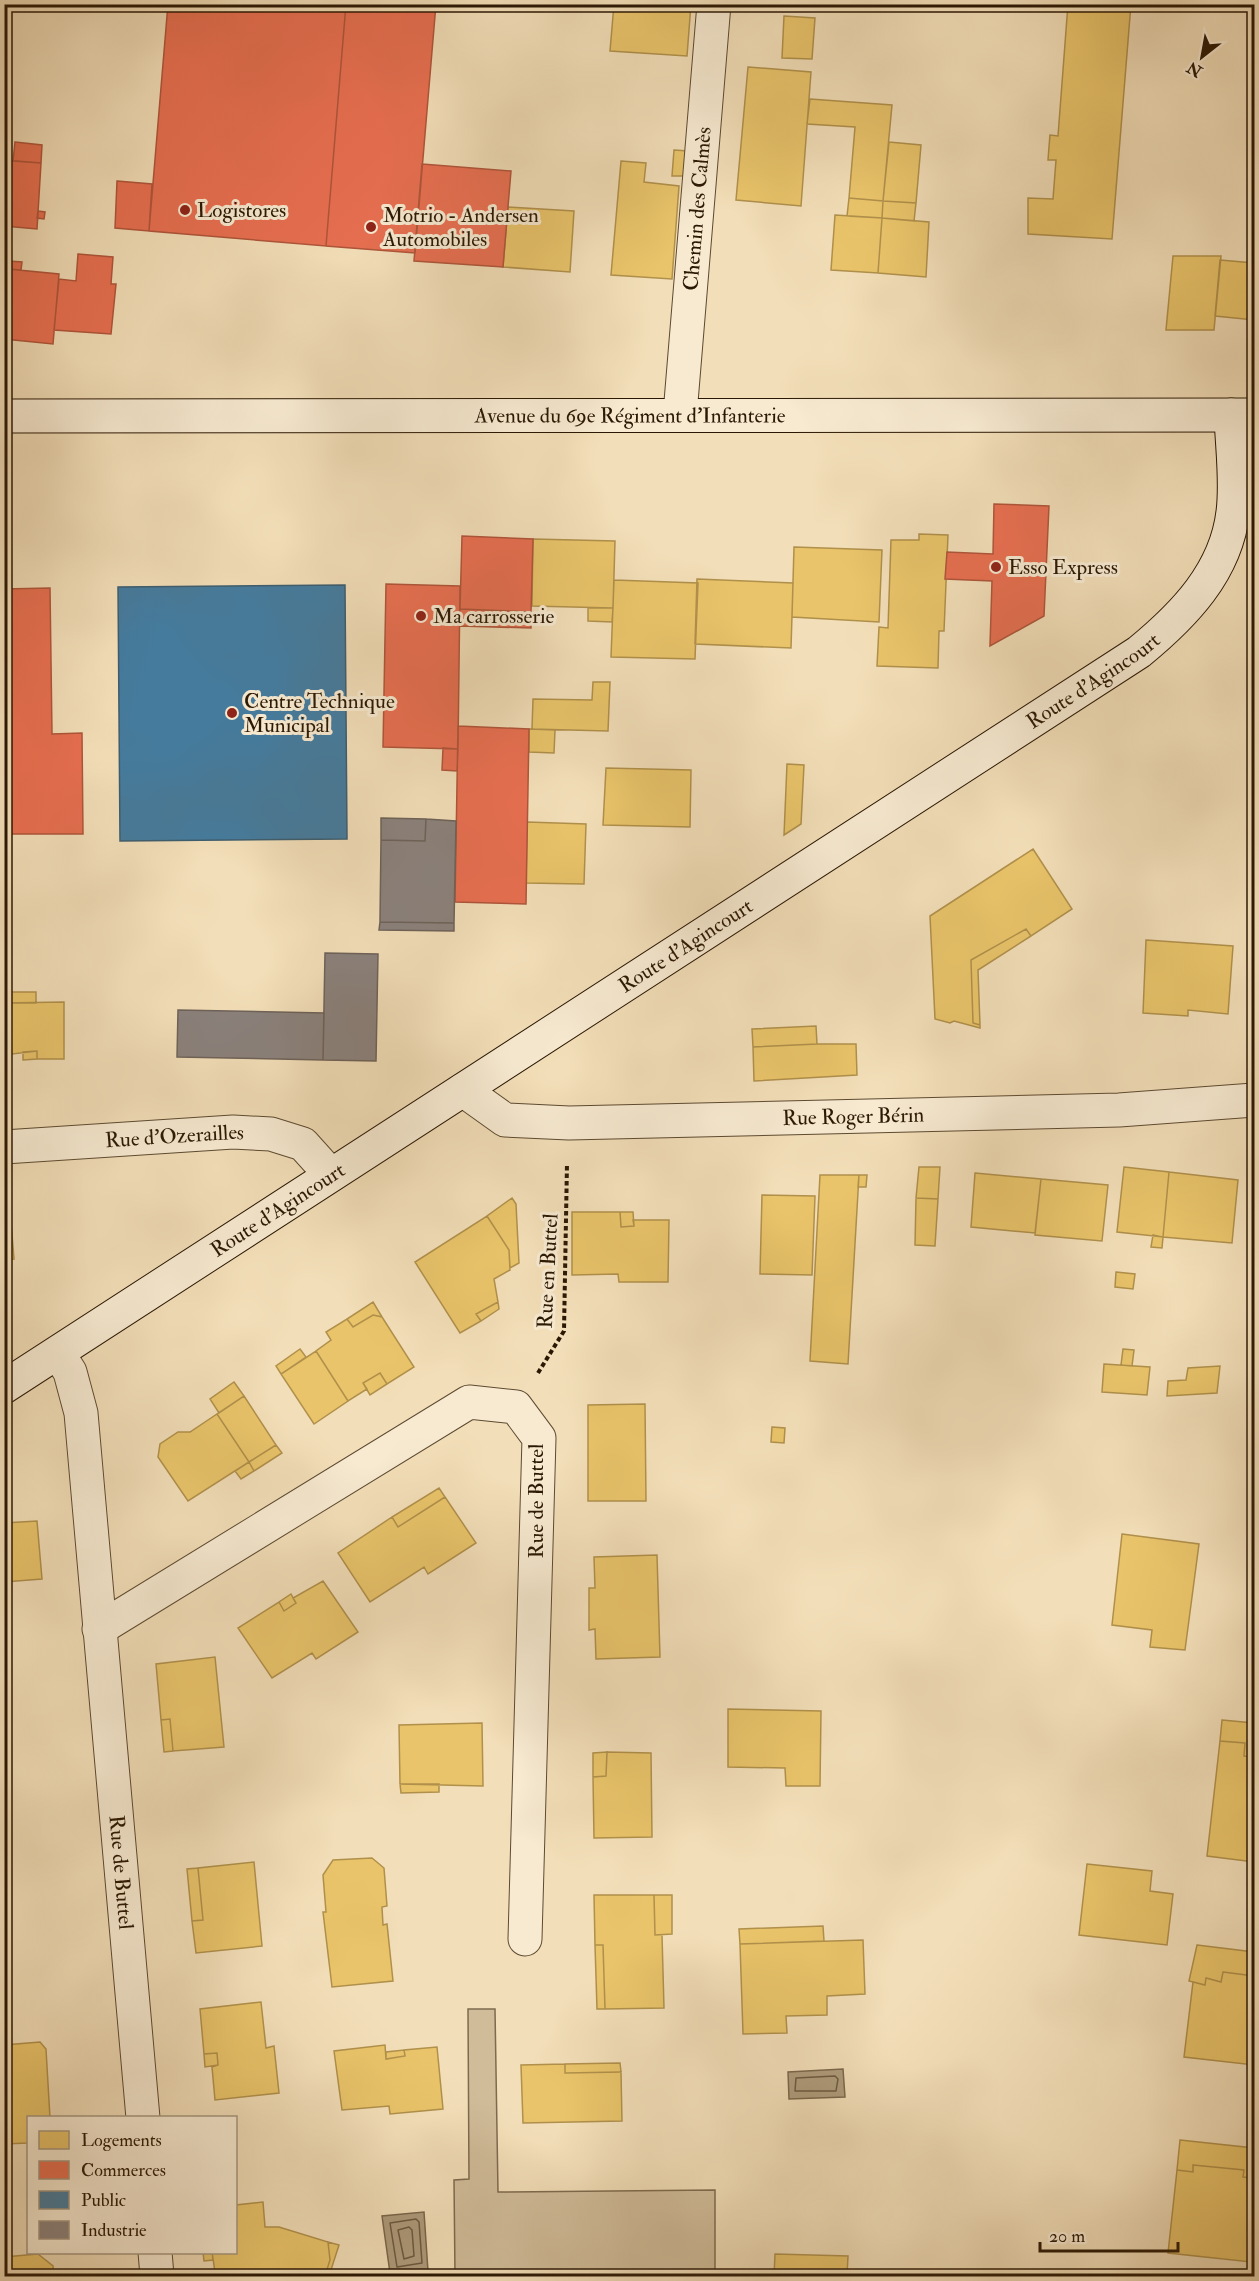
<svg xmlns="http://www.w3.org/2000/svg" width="1259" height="2281" font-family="'IM FELL Double Pica',serif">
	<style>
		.green { fill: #d0bc99; stroke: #7e6a4e; stroke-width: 1.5 }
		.water { fill: #ae9b7b; stroke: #7a674b; stroke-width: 1.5 }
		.homes { fill: #e9c46a; stroke: #b0904b; stroke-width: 1.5 }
		.shops { fill: #e76f51; stroke: #af553a; stroke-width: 1.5 }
		.public { fill: #457b9d; stroke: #3d5d6f; stroke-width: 1.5 }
		.industry { fill: #8a817c; stroke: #6e6258; stroke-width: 1.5 }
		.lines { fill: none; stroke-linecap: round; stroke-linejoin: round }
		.shore { stroke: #6c5a40; stroke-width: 1.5 }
		.street-casing { stroke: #5d4a31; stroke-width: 35 }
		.secondary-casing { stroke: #2b1804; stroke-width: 35 }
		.path { stroke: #2b1804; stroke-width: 4; stroke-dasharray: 4.5 3; stroke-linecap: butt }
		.street { stroke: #f7ead1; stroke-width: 33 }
		.secondary { stroke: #f7ead1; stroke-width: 33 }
		.poi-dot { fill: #8f2418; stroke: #f7ead1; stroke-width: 2 }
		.labels { text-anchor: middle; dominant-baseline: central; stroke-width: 6; stroke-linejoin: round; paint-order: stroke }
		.street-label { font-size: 21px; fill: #2b1804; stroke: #f7ead1 }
		.poi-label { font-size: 21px; fill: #2b1804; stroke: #f7ead1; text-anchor: start }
	</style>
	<rect width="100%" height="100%" fill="#f2deb8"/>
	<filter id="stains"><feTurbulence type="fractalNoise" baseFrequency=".00333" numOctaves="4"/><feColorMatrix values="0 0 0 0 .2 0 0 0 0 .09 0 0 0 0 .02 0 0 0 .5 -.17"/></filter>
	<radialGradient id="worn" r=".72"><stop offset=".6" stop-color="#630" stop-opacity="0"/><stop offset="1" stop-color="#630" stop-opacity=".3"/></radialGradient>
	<path class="green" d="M468 2009H495L498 2192 715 2190V2272L455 2276 454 2180 469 2179Z"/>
	<path class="water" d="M843 2069 845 2097 789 2099 788 2072Z
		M424 2212 428 2271 390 2273 382 2216Z"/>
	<path class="homes" d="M614 4H691L687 56 610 51Z
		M1068 4H1131L1112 239 1028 234V198L1053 199 1056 160H1048L1049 147 1050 135 1058 136Z
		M784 16 815 18 812 59 782 58Z
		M748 67 811 72 801 206 736 200Z
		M810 99 892 105 883 201 849 198 855 127 807 124Z
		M889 142 921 145 916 203 883 201Z
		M674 150 688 151 686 176H672Z
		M621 161 646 163 644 182 679 186 672 279 611 275Z
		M849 198 883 201 882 218 847 216Z
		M883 201 916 203 914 221 882 218Z
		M508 207 574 211 570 272 503 267Z
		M835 215 882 218 878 273 831 270Z
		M882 218 929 222 926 277 878 273Z
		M1173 256H1221L1214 330H1166Z
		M1220 260 1254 263V320L1215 316Z
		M919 534 948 535 944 631H939L938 668 877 666 879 627 888 628 891 540H919Z
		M533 539 615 541 613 608 532 606Z
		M794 547 882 550 879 622 792 617Z
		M697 579 793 583 791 648 695 644Z
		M614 580 698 583 695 659 611 657Z
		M588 608H613L612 622 588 621Z
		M593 682H610L608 731 532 729 533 699 592 700Z
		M529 729 555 730 554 753 529 752Z
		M787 764 804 765 801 824 784 835Z
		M606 768 691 770 690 827 603 825Z
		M527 822 586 824 584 884 526 883Z
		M1033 849 1072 909 1031 936 1026 929 971 960 973 1023 980 1025V1028L954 1021 950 1023 935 1019 930 916Z
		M1026 929 1031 936 978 970 980 1025 973 1023 971 960Z
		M1146 940 1233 946 1228 1014 1188 1010V1016L1143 1013Z
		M4 992H36V1003H4Z
		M64 1002V1059H37V1051L4 1055V1003Z
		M816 1026 817 1044 753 1047 752 1029Z
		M817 1044H856L857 1075 754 1081 753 1047Z
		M37 1051V1059L23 1060V1052Z
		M919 1167H940L938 1199 916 1198Z
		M1124 1167 1169 1172 1163 1237 1117 1232Z
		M1169 1172 1238 1180 1232 1243 1163 1237Z
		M975 1173 1041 1179 1035 1233 971 1227Z
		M820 1175H859L848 1364 810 1361Z
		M859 1175H867L866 1187H858Z
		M1041 1179 1108 1185 1102 1241 1035 1235Z
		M4 1188H8L9 1197 4 1198Z
		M762 1195 815 1196 812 1275 760 1274Z
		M9 1197 14 1259 4 1260V1198Z
		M512 1198 516 1204 519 1263 510 1268 509 1250 487 1216Z
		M916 1198 938 1199 935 1246 915 1245Z
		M572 1212H620L621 1227 634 1226 633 1220H669L668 1282H619L618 1274 572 1275Z
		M620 1212H633L634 1226 621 1227Z
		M487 1216 509 1250 510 1270 494 1279 498 1302 476 1314 481 1321 460 1333 415 1262Z
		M1153 1235 1163 1237 1162 1248 1151 1247Z
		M1116 1272 1135 1274 1133 1289 1115 1287Z
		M373 1302 382 1317 373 1315 353 1327 347 1319Z
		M498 1302 499 1309 481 1321 476 1314Z
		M373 1315 382 1317 414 1367 387 1384 380 1373 363 1383 367 1389 348 1401 316 1351 331 1340 326 1332 347 1319 353 1327Z
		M300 1349 306 1357 281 1374 276 1366Z
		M1123 1349 1134 1350 1132 1366 1121 1365Z
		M316 1351 348 1401 314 1424 281 1374Z
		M1104 1364 1150 1367 1147 1395 1102 1392Z
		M1220 1366 1217 1393 1167 1396 1168 1381 1186 1380 1188 1368Z
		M380 1373 387 1384 370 1395 363 1383Z
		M234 1382 244 1396 219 1413 210 1399Z
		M244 1396 276 1445 249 1462 217 1414Z
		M645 1404 646 1501H588V1405Z
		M217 1414 249 1462 188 1501 158 1457 160 1444 178 1432H190Z
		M772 1427 785 1428 784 1443 771 1442Z
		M276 1445 282 1453 254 1471 249 1462Z
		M249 1462 254 1471 241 1479 235 1471Z
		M439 1488 445 1497 398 1527 392 1517Z
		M445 1497 476 1543 428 1574 424 1567 370 1602 338 1553 392 1517 398 1527Z
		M37 1521 42 1579 4 1582V1523Z
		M1122 1534 1199 1544 1185 1650 1150 1647 1152 1630 1112 1625Z
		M657 1555 660 1657 596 1659 595 1629 589 1630V1588H595L594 1557Z
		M323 1581 358 1632 316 1659 312 1653 272 1678 238 1628 279 1602 284 1611 296 1603 293 1598Z
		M291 1594 296 1603 284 1611 279 1602Z
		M215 1657 224 1747 173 1751 170 1719 161 1720 156 1664Z
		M728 1709 821 1711 820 1786H786L785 1768 728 1767Z
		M170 1719 173 1751 164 1752 161 1720Z
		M1222 1720 1254 1723V1757L1244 1756 1245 1743 1220 1741Z
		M482 1723 483 1786 400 1784 399 1725Z
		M1220 1741 1245 1743 1244 1756 1254 1757V1862L1207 1856Z
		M607 1752 606 1776 593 1777V1753Z
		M607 1752 651 1753 652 1837 594 1838 593 1777 606 1776Z
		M400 1784H439V1792L401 1793Z
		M372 1858 384 1868 387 1906 382 1907 383 1925 387 1924 393 1981 332 1987 323 1912H326L323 1875 333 1860Z
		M254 1862 262 1946 196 1953 192 1921 203 1920 198 1868Z
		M1087 1864 1152 1871 1150 1891 1173 1894 1167 1945 1079 1935Z
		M198 1868 203 1920 192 1921 187 1869Z
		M594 1895H654L655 1935H662L664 2008 605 2009 603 1945H595Z
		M654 1895H672V1934L655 1935Z
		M823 1926 824 1941 740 1944 739 1929Z
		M863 1940 865 1994 827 1996V2015L786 2016 787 2033 743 2034 740 1944Z
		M595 1945H603L605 2009H597Z
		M1197 1945 1254 1952V1976L1223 1972 1221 1982 1206 1978 1205 1985 1189 1981Z
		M1223 1972 1254 1976V2065L1184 2057 1193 1982 1205 1985 1206 1978 1221 1982Z
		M261 2002 266 2048 274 2046 279 2093 215 2100 212 2067 218 2065 217 2053 204 2054 200 2009Z
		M40 2042 46 2049 50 2118H28V2143L4 2144V2045Z
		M385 2045 386 2059 405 2056 404 2050 437 2047 443 2109 390 2114 389 2106 342 2110 334 2051Z
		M404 2050 405 2056 386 2059V2052Z
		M217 2053 218 2065 205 2067 204 2054Z
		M620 2063 621 2072 565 2073V2064Z
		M565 2064V2073L621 2072 622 2121 523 2123 521 2065Z
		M1180 2140 1254 2148V2178L1243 2177 1244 2170 1193 2165V2172L1177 2170Z
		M1193 2165 1244 2170 1243 2177 1254 2178V2224L1251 2262 1168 2253 1177 2170 1193 2172Z
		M263 2202 265 2227H279L328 2242 330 2260 325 2276H226L225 2270 215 2272 212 2252H236V2205Z
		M328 2242 339 2245 329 2276H325L330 2260Z
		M203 2252H212L213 2260 204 2261Z
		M38 2254 53 2266 54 2276H4V2257Z
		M775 2254 848 2256 847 2276H774Z"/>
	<path class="shops" d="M168 4H346L326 246 149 231Z
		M346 4H436L415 253 326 246Z
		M15 142 42 145 41 163 13 161Z
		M4 160 41 163 37 229 4 226Z
		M422 164 511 171 503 267 414 261Z
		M117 181 152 184 149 231 115 228Z
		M38 211 45 212 44 219 37 218Z
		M78 254 113 257 111 284H116L111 334 54 330 59 279 76 281Z
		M8 261 22 262 21 270 8 269Z
		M8 269 59 274 53 344 4 339Z
		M994 504 1049 506 1044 616 990 646 992 581 945 579 947 552 993 554Z
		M462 536 533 539 531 612 460 609Z
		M386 584 460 586 458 749 383 747Z
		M50 588 52 734 82 733 83 834H4V589Z
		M460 609 531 612V628L460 626Z
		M458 726 529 729 526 904 455 902Z
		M443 748 458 749 457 771 442 770Z"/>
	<path class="public" d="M345 585 347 839 120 841 118 587Z"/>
	<path class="industry" d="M381 818 426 819 425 841 381 840Z
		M426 819 456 821 454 923 380 922 381 840 425 841Z
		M380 922 454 923V931L379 930Z
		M325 953 378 954 376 1061 323 1060Z
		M178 1010 324 1013 323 1060 177 1057Z"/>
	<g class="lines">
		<path class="shore" d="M835 2076 838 2079 836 2091H795L796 2078Z
			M416 2219 419 2222 422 2263 397 2267 390 2223Z
			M409 2227 412 2230 414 2256 404 2259 398 2230Z"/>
		<g class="street-casing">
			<g id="street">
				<path id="s1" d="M680 414 714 4"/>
				<path id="s2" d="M463 1090 505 1120 569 1123 1119 1110 1254 1100"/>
				<path id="s3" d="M4 1147 233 1132 271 1134 303 1144 330 1174"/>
				<path id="s4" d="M58 1353 70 1372 81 1413 143 2118"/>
				<path d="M99 1629 469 1402 516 1407 539 1438 525 1939"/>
				<path d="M155 2252 157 2276"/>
			</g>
		</g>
		<g class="secondary-casing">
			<g id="secondary">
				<path id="s5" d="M4 416 1254 415"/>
				<path id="s6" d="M4 1387 1139 652C1184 615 1226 572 1233 512 1237 481 1232 447 1231 415"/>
			</g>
		</g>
		<path class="path" d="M538 1373 564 1331 567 1163"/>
		<use href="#street" class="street"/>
		<use href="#secondary" class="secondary"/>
	</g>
	<g class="poi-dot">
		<circle cx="185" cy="210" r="6"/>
		<circle cx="371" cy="227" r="6"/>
		<circle cx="996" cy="567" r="6"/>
		<circle cx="421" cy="616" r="6"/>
		<circle cx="232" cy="713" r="6"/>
	</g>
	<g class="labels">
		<g class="street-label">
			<text stroke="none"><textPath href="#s1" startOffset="206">Chemin des Calmès</textPath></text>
			<text stroke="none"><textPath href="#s5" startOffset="626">Avenue du 69e Régiment d'Infanterie</textPath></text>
			<text stroke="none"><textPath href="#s6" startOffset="1298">Route d'Agincourt</textPath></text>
			<text stroke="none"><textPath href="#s6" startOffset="812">Route d'Agincourt</textPath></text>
			<text stroke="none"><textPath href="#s2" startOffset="400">Rue Roger Bérin</textPath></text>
			<text stroke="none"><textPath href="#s3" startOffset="171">Rue d'Ozerailles</textPath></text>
			<text stroke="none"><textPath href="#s6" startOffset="326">Route d'Agincourt</textPath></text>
			<text transform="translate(548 1271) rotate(-87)">Rue en Buttel</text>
			<text transform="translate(536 1501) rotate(-90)">Rue de Buttel</text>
			<text stroke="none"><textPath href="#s4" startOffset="526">Rue de Buttel</textPath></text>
		</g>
		<g class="poi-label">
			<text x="197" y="210">Logistores</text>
			<text x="383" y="215">Motrio - Andersen<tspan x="383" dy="24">Automobiles</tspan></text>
			<text x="1008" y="567">Esso Express</text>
			<text x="433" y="616">Ma carrosserie</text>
			<text x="244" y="701">Centre Technique<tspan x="244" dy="24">Municipal</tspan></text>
		</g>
	</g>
	<rect width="1259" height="2281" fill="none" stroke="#f2deb8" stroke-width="24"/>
	<rect x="6" y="6" width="1247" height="2269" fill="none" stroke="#2b1804" stroke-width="3"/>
	<rect x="12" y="12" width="1235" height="2257" fill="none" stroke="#2b1804" stroke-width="1.5"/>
	<rect x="27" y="2116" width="210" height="138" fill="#f7ead1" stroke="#a5967f" stroke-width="1.5"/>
	<rect x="39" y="2131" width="30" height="18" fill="#e9c46a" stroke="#a5967f" stroke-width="1.5"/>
	<text x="81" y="2146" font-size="18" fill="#2b1804">Logements</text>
	<rect x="39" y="2161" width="30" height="18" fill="#e76f51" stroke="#a5967f" stroke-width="1.5"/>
	<text x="81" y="2176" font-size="18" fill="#2b1804">Commerces</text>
	<rect x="39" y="2191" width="30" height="18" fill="#457b9d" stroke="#a5967f" stroke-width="1.5"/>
	<text x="81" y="2206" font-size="18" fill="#2b1804">Public</text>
	<rect x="39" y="2221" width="30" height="18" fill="#8a817c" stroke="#a5967f" stroke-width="1.5"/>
	<text x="81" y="2236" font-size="18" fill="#2b1804">Industrie</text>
	<g transform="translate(1202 57) rotate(211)" stroke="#f7ead1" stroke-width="4.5" paint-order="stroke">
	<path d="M0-4.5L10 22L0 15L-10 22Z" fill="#2b1804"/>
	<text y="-9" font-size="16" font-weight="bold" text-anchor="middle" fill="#2b1804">N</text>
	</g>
	<path d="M1040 2242v9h138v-9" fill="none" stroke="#2b1804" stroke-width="3"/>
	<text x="1049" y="2242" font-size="18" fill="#2b1804" stroke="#f7ead1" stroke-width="4.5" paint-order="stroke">20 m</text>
	<rect width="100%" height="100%" filter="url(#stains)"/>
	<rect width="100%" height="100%" fill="url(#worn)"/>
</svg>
